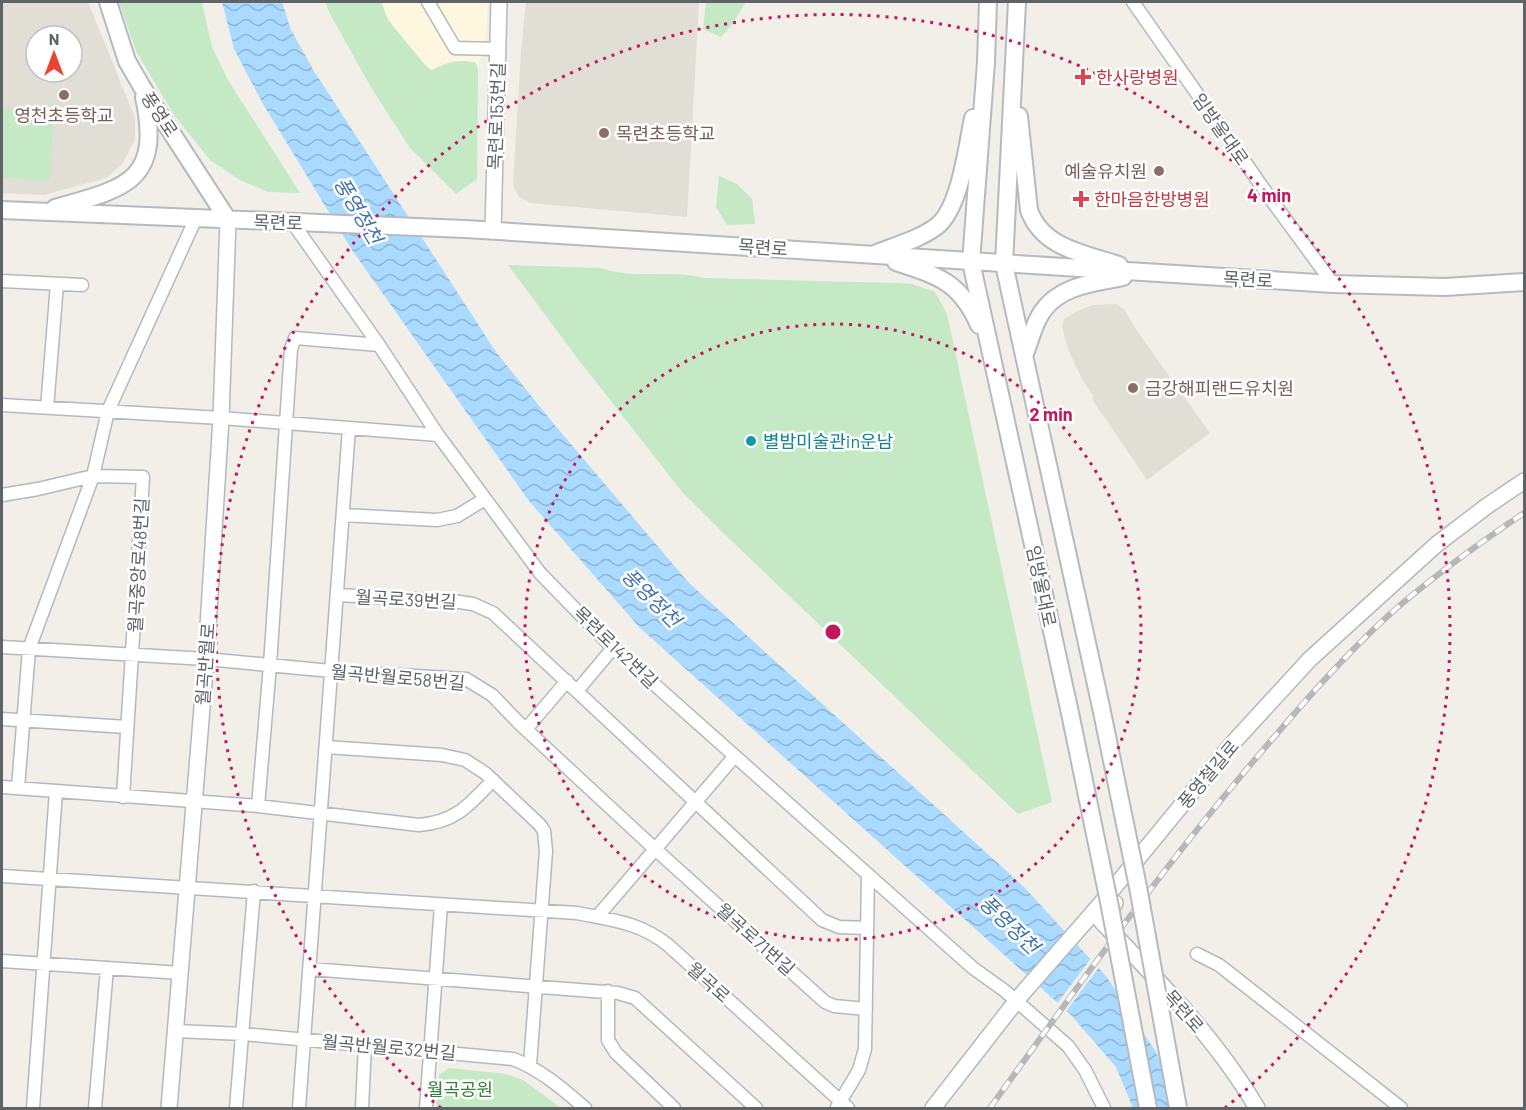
<svg xmlns="http://www.w3.org/2000/svg" width="1526" height="1110" font-family="Barlow,'Noto Sans KR',sans-serif">
	<style>
		.commercial { fill: #fef7e0 }
		.education { fill: #e1ded6; fill-rule: evenodd }
		.green { fill: #c5e8c5 }
		.water { fill: url(#water-waves) }
		.pier { fill: #f1efe8 }
		.lines { fill: none; stroke-linecap: round; stroke-linejoin: round }
		.minor-casing { stroke: #b5b8bc; stroke-width: 15 }
		.tertiary-casing { stroke: #b5b8bc; stroke-width: 18 }
		.secondary-casing { stroke: #b6babf; stroke-width: 20 }
		.minor { stroke: #fff; stroke-width: 12 }
		.tertiary { stroke: #fff; stroke-width: 15 }
		.secondary { stroke: #fff; stroke-width: 16 }
		.rail-casing { stroke: #b6b7b8; stroke-width: 6 }
		.rail { stroke: #fff; stroke-width: 4; stroke-dasharray: 11; stroke-linecap: butt }
		.secondary-bridge-casing { stroke: #b6babf; stroke-width: 20; stroke-linecap: butt }
		.secondary-bridge { stroke: #fff; stroke-width: 16 }
		.ring { fill: none; stroke: #c2185b; stroke-width: 3; stroke-dasharray: 3 6 }
		.health-dot { fill: #e0444e; stroke: #fff; stroke-width: 2 }
		.education-dot { fill: #8d6e63; stroke: #fff; stroke-width: 2 }
		.culture-dot { fill: #0f9aa8; stroke: #fff; stroke-width: 2 }
		.labels { text-anchor: middle; dominant-baseline: central; stroke-width: 5; stroke-linejoin: round; paint-order: stroke }
		.health-label { font-size: 18px; fill: #be3a42; stroke: #fff; text-anchor: start }
		.street-label { font-size: 18px; fill: #5f6368; stroke: #fff }
		.education-label { font-size: 18px; fill: #785e54; stroke: #fff; text-anchor: start }
		.culture-label { font-size: 18px; fill: #0d838f; stroke: #fff; text-anchor: start }
		.park-label { font-size: 18px; fill: #348238; stroke: #fff }
		.water-label { font-size: 20px; font-style: italic; fill: #4174aa; stroke: #fff }
		.centre { fill: #c2185b; stroke: #fff; stroke-width: 3 }
		.ring-label { font-size: 18px; text-anchor: middle; font-weight: bold; fill: #c2185b; stroke: #fff; stroke-width: 5; stroke-linejoin: round; paint-order: stroke }
	</style>
	<defs>
		<pattern id="water-waves" width="16" height="10" patternUnits="userSpaceOnUse" patternTransform="scale(1.5)"><rect width="16" height="10" fill="#aadaff"/><path d="M0 5q4-4 8 0t8 0" fill="none" stroke="#8eb4d2"/></pattern>
	</defs>
	<rect width="100%" height="100%" fill="#f1efe8"/>
	<path class="commercial" d="M381 2H488L486 35 478 70 476 63 469 61H450L432 70 426 67 388 19Z"/>
	<path class="education" d="M2 2H88L135 118V139L123 163 106 178 44 195 2 193ZM36 36H72V72H36Z
		M526 2H699L687 217 531 203 519 197 513 186 521 51Z
		M1116 304 1124 309 1137 331 1210 433 1147 480 1092 399 1093 395 1083 381 1068 349 1062 327 1064 319 1077 311 1093 305Z"/>
	<path class="green" d="M119 2H202L212 47 228 80 300 193 268 192 240 180 210 160 174 115 136 51Z
		M325 2H381L388 20 426 66 431 70C447 63 459 58 476 63L478 70 477 179 456 194 410 148 372 89 330 14Z
		M706 2H746L731 26 721 37 703 29Z
		M2 108 54 112 49 181 2 177Z
		M719 176 737 184 752 199 755 224 727 225 716 207Z
		M508 265 601 268C634 280 670 269 703 278L896 283 912 284 935 292 947 314 1052 802 1018 814 718 528 683 493 578 359Z
		M449 1068 506 1074 523 1080 561 1108H436L439 1075Z"/>
	<path class="water" d="M222 2H282L291 30 314 71 496 352 553 423 688 582 1024 887 1106 976 1156 1052 1183 1108H1133L1116 1067 1070 1014 639 627 529 501 352 250 263 104 234 49Z"/>
	<path class="pier" d="M1092 957 1100 966 1065 1013 1056 1005Z"/>
	<g class="lines">
		<g class="minor-casing">
			<path id="minor" d="M428 2 455 48 498 49
				M1133 2 1270 198 1333 284
				M292 222 379 345 438 435 540 573 609 644 973 968 1005 991 1068 1046 1085 1070 1104 1108
				M2 281 82 285
				M2 405 221 418 438 435
				M47 408 57 284
				M2 495 38 489 93 476 143 477 123 797
				M343 515 437 520 457 516 485 499
				M337 595 453 601 473 604 493 613 822 920 839 927 867 928
				M2 647 206 659 331 671 466 679 492 695 520 724 655 849 825 1002 834 1006 866 1009
				M577 691 613 648
				M2 719 127 727
				M526 729 567 681
				M326 747 442 755 465 760 485 773 540 825 544 831 546 851 530 1065
				M2 787 258 806 419 825C456 822 469 805 493 780
				M18 788 29 649 93 476 108 411 196 218
				M258 806 270 665 291 349 295 338 379 345
				M2 876 577 913C612 920 639 922 668 945L848 1108
				M597 917 734 757
				M1197 954 1219 965 1401 1108
				M2 961 181 973
				M310 969 618 993 635 998 756 1108
				M608 991V1040L616 1053 674 1108
				M176 1031 243 1034 513 1059C540 1069 563 1089 585 1108
				M837 1107 859 1070 865 1049 868 875
				M33 1108 56 791
				M95 1108 107 968
				M236 1108 254 891
				M299 1108 349 428
				M362 1108 365 1045
				M426 1108 441 905"/>
		</g>
		<g class="tertiary-casing">
			<path id="tertiary" d="M493 231 499 2
				M1115 903 1101 921C1158 980 1216 1038 1257 1108
				M169 1108 206 659 221 418 228 220
				M933 1108 1021 995 1098 907 1231 745 1310 659 1437 544 1487 506 1524 481"/>
		</g>
		<g class="secondary-casing">
			<path id="secondary" d="M108 2 127 61 142 87 228 220
				M988 2 986 62 971 262 1070 713
				M1017 2 1004 264 1101 707
				M1019 116 1029 210C1042 248 1085 254 1119 265
				M55 208C126 188 162 182 144 97
				M2 210 465 229 1333 284 1445 287 1524 282
				M877 253C897 245 920 239 937 226 960 208 967 147 973 118
				M896 262C939 276 960 282 979 325
				M1024 356C1030 342 1033 325 1042 312 1060 285 1095 283 1123 277"/>
		</g>
		<use href="#minor" class="minor"/>
		<use href="#tertiary" class="tertiary"/>
		<use href="#secondary" class="secondary"/>
		<g class="rail-casing">
			<path id="rail" d="M990 1108C1077 987 1165 864 1263 750 1303 703 1344 656 1390 614 1432 577 1478 544 1524 513"/>
		</g>
		<use href="#rail" class="rail"/>
		<g class="secondary-bridge-casing">
			<path id="secondary-bridge" d="M1101 707 1138 887 1178 1108
				M1070 713 1109 902 1148 1108"/>
		</g>
		<use href="#secondary-bridge" class="secondary-bridge"/>
	</g>
	<g class="ring">
		<circle cx="833" cy="632" r="308"/>
		<path d="M441 1108A617 617 0 1 1 1225 1108"/>
	</g>
	<g class="health-dot">
		<path d="M1080 68h6v6h6v6h-6v6h-6v-6h-6v-6h6z"/>
		<path d="M1078 190h6v6h6v6h-6v6h-6v-6h-6v-6h6z"/>
	</g>
	<g class="education-dot">
		<circle cx="64" cy="95" r="6"/>
		<circle cx="604" cy="133" r="6"/>
		<circle cx="1159" cy="171" r="6"/>
		<circle cx="1133" cy="388" r="6"/>
	</g>
	<circle class="culture-dot" cx="751" cy="441" r="6"/>
	<g class="labels">
		<g class="health-label">
			<text x="1096" y="77">한사랑병원</text>
			<text x="1094" y="199">한마음한방병원</text>
		</g>
		<g class="street-label">
			<text transform="translate(160 114) rotate(56)">풍영로</text>
			<text transform="translate(496 116) rotate(-88)">목련로153번길</text>
			<text transform="translate(1221 129) rotate(55)">임방울대로</text>
			<text transform="translate(278 222) rotate(2)">목련로</text>
			<text transform="translate(763 247) rotate(4)">목련로</text>
			<text transform="translate(1248 279) rotate(3)">목련로</text>
			<text transform="translate(138 565) rotate(-87)">월곡중앙로48번길</text>
			<text transform="translate(1042 586) rotate(78)">임방울대로</text>
			<text transform="translate(406 599) rotate(3)">월곡로39번길</text>
			<text transform="translate(616 647) rotate(44)">목련로142번길</text>
			<text transform="translate(205 664) rotate(-86)">월곡반월로</text>
			<text transform="translate(398 677) rotate(5)">월곡반월로58번길</text>
			<text transform="translate(1208 774) rotate(-50)">풍영철길로</text>
			<text transform="translate(756 939) rotate(42)">월곡로71번길</text>
			<text transform="translate(709 982) rotate(42)">월곡로</text>
			<text transform="translate(1184 1011) rotate(49)">목련로</text>
			<text transform="translate(389 1047) rotate(5)">월곡반월로32번길</text>
		</g>
		<g class="education-label">
			<text x="64" y="115" text-anchor="middle">영천초등학교</text>
			<text x="616" y="133">목련초등학교</text>
			<text x="1147" y="171" text-anchor="end">예술유치원</text>
			<text x="1145" y="388">금강해피랜드유치원</text>
		</g>
		<g class="culture-label">
			<text x="763" y="441">별밤미술관in운남</text>
		</g>
		<g class="park-label">
			<text x="460" y="1089">월곡공원</text>
		</g>
		<g class="water-label">
			<text transform="translate(359 210) rotate(59)">풍영정천</text>
			<text transform="translate(652 597) rotate(45)">풍영정천</text>
			<text transform="translate(1010 924) rotate(44)">풍영정천</text>
		</g>
	</g>
	<circle cx="833" cy="632" r="9" class="centre"/>
	<g class="ring-label">
		<text x="1269" y="202">4 min</text>
		<text x="1051" y="421">2 min</text>
	</g>
	<rect width="1526" height="1110" fill="none" stroke="#5f6368" stroke-width="6"/>
	<g transform="translate(54 54)"><circle r="28" fill="#ffffff" stroke="#bfc1c3" stroke-width="1.5"/>
	<path d="M0-4.5L10 22L0 15L-10 22Z" fill="#ea4335"/>
	<text y="-9" font-size="16" font-weight="bold" text-anchor="middle" fill="#5f6368">N</text>
	</g>
</svg>
